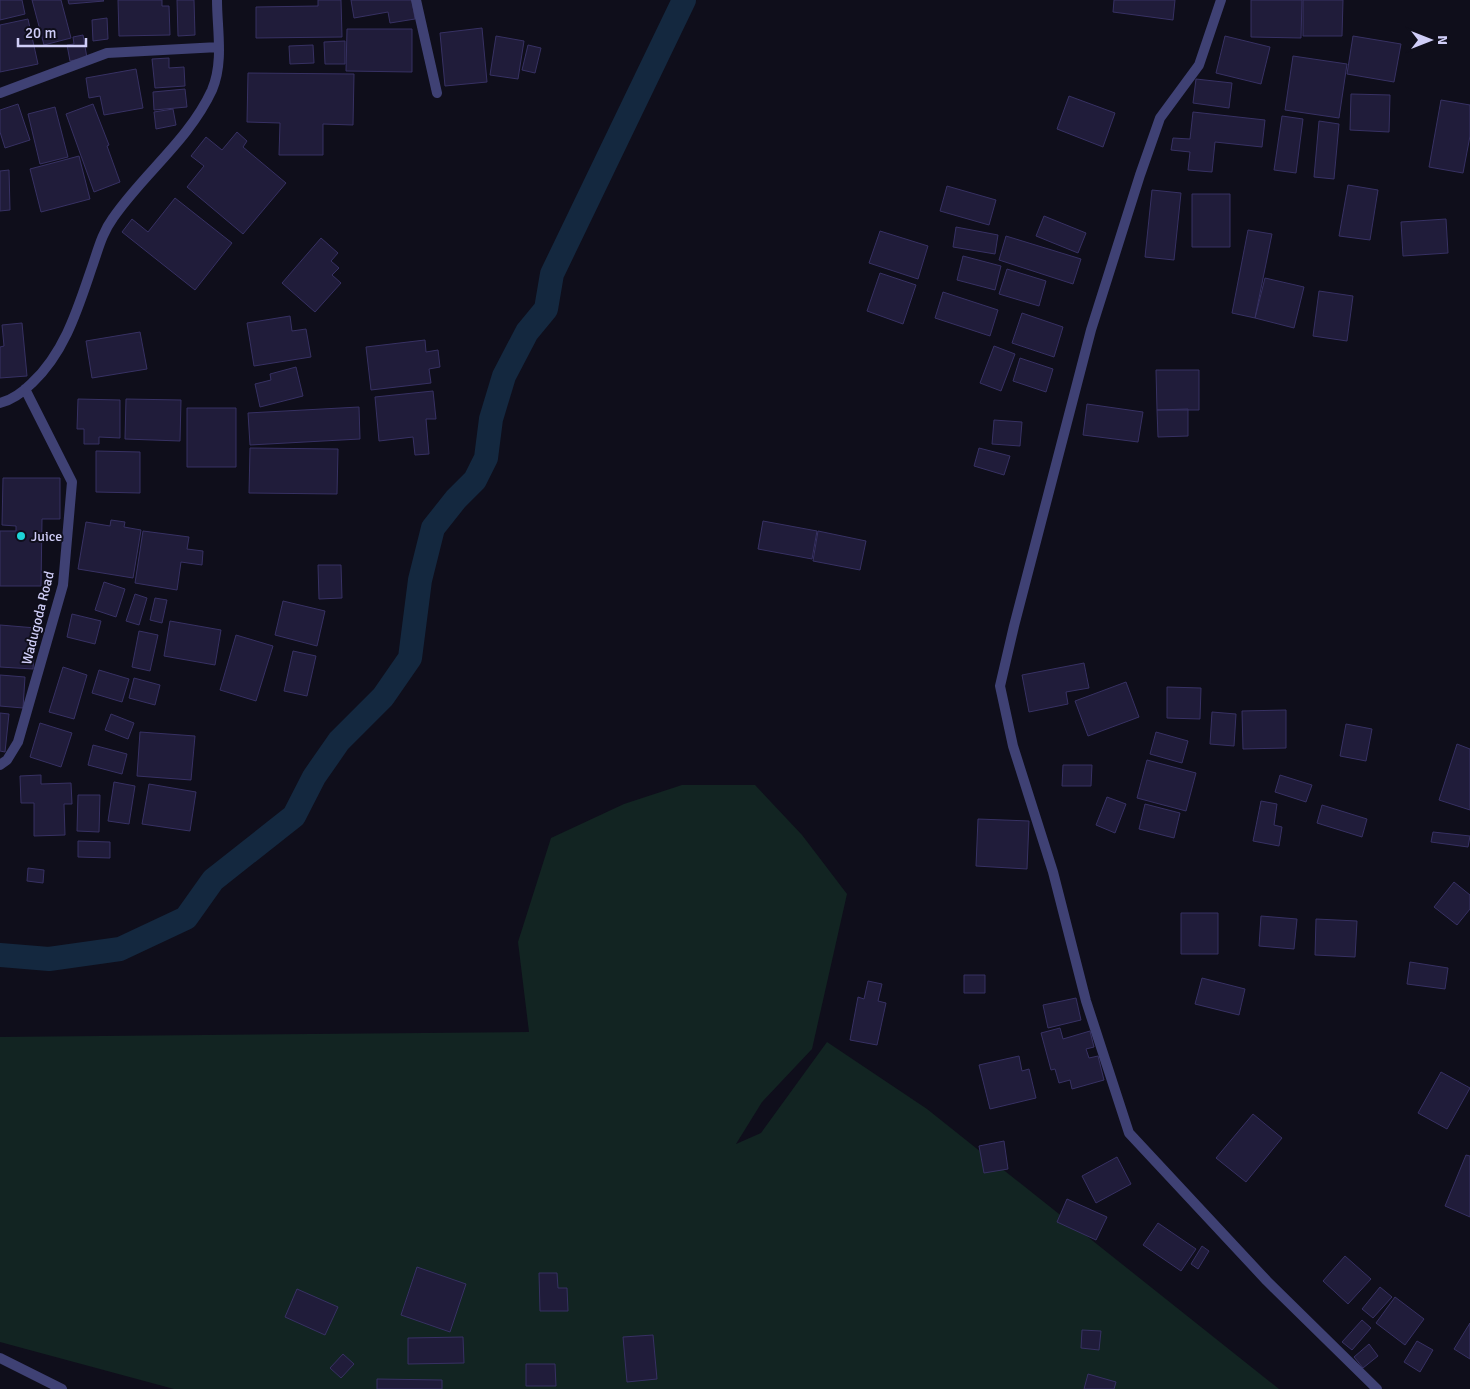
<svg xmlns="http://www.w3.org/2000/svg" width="1470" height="1389" font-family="Signika,sans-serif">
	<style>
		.green { fill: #122422 }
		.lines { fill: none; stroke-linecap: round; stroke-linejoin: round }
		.canal { stroke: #14283f; stroke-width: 24 }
		.building { fill: #201c3a; stroke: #373163 }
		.minor { stroke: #3f4174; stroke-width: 10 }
		.poi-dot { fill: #1dd3d6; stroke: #0f0e1b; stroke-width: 2 }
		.labels { text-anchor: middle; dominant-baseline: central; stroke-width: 4; stroke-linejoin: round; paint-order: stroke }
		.poi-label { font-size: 14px; fill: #d0cef8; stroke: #0f0e1b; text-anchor: start }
		.street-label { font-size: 14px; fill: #d0cef8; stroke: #0f0e1b }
	</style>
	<rect width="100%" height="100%" fill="#0f0e1b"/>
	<path class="green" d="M682 785H755L802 835 847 894 812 1049 762 1102 736 1144 761 1133 827 1042 927 1109 1279 1389H174L0 1342V1037L529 1032 518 942 551 838 624 804Z"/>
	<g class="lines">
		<path class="canal" d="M0 955 49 959 120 949 186 918 213 880 294 816 314 777 339 741 383 697 410 658 420 580 433 528 456 499 475 480 486 458 491 419 504 376 527 332 546 309 552 274 684 0"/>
	</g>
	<path class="building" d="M0 0H22L25 14 0 20Z
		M32 0H61L71 38 44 45Z
		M68 0H103L104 1 69 4Z
		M118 0H162V6H169L170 35 119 36Z
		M177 0H194L195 35 178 36Z
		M318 0H341L342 37 256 38V7L318 6Z
		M351 0H412L415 19 390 23 388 12 354 18Z
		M1114 0H1175L1173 20 1113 12Z
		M1251 0H1302L1301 38 1251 37Z
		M1303 0H1343L1342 36H1303Z
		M107 18 108 39 93 41 92 20Z
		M28 19 38 64 0 72V25Z
		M482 28 487 82 445 86 440 33Z
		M347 29H412V72L346 71Z
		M83 35 87 58 70 61 67 45 74 44 73 37Z
		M496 36 524 41 518 79 490 75Z
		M1225 36 1270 47 1261 84 1216 73Z
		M1353 36 1401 44 1394 82 1347 74Z
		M345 41V64H325L324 42Z
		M313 45 314 63 290 64 289 46Z
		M528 45 541 48 535 73 522 70Z
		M1293 56 1347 64 1339 118 1285 110Z
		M169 58V68L184 67 185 86 155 88 152 59Z
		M136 69 143 108 104 115 100 96 89 98 86 78Z
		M248 73 354 74 353 125 323 124V155H279L280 123 247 122Z
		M1196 79 1232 83 1229 108 1193 103Z
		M185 89 187 107 154 110 153 92Z
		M1351 94 1390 95 1389 132 1350 130Z
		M1069 96 1115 113 1103 147 1057 129Z
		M1441 100 1470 105V136L1463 173 1429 167Z
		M18 104 30 140 5 148 0 132V110Z
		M93 104 109 145 107 146 120 182 94 192 66 114Z
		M55 107 68 157 40 164 28 114Z
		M173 109 176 125 156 129 154 112Z
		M1193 112 1265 120 1262 147 1215 142 1212 172 1188 170 1190 152 1171 150 1173 138 1190 139Z
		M1282 116 1303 119 1296 173 1274 170Z
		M1319 121 1339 124 1334 179 1314 177Z
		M237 132 247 141 243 147 286 183 243 234 187 187 204 166 191 156 206 137 222 150Z
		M79 156 90 199 41 212 30 169Z
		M9 170 10 210 0 211V171Z
		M1348 185 1378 190 1370 240 1339 236Z
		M947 186 996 200 989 225 940 211Z
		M1152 190 1181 193 1174 260 1145 257Z
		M1192 194H1230V247H1192Z
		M175 198 232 243 195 290 122 232 132 219 148 232Z
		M1044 216 1086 233 1078 253 1036 236Z
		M1446 219 1448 253 1403 256 1401 222Z
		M956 227 998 235 995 254 953 247Z
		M1248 230 1272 234 1255 318 1232 313Z
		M880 231 928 246 918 279 869 263Z
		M1006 236 1081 259 1073 284 999 260Z
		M321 238 338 253 331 261 339 268 332 275 341 283 315 312 282 283Z
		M963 256 1001 266 995 290 957 280Z
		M1007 269 1046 281 1039 306 999 294Z
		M880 273 916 285 903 324 867 311Z
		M1265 278 1304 287 1294 328 1255 318Z
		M1319 291 1353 296 1347 341 1313 336Z
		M943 292 998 310 990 336 935 318Z
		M1022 313 1063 327 1054 357 1012 343Z
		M290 316 292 331 306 329 311 357 254 366 247 323Z
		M22 323 27 376 0 378V347L4 346 2 325Z
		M140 332 147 369 92 378 86 341Z
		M425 340 426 352 438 350 440 367 429 369 431 383 371 390 366 347Z
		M994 346 1015 354 1001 391 980 383Z
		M1020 358 1053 369 1046 392 1013 381Z
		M296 367 303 396 260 407 255 384 271 380 270 374Z
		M1156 370H1199V410H1157Z
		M433 391 436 419H426L429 454 415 455 413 437 379 441 375 397Z
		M78 399 120 400V438L99 437V444H84V429H77Z
		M126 399 181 400 180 441 125 439Z
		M1087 404 1143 412 1138 442 1083 435Z
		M359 407 360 439 250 445 248 413Z
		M187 408H236V467H187Z
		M1188 409V436L1158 437 1157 410Z
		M994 420 1022 422 1020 446 992 444Z
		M250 448 338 449 337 494 249 493Z
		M979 448 1010 456 1004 475 974 466Z
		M96 451 140 452V493L96 492Z
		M3 478H60V519H42L41 586H0V531H16V526L2 525Z
		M111 520 125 522 124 527 141 530 133 578 78 569 86 522 110 526Z
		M763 521 817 531 812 559 758 549Z
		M143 531 189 537 187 549 203 551 202 565 181 562 177 590 135 583Z
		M818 531 866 541 860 570 813 561Z
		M318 565H341L342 598 319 599Z
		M104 582 125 589 116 617 95 610Z
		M135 594 147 598 139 625 126 621Z
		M155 598 167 600 162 623 150 620Z
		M283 601 325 611 317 646 275 635Z
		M72 614 101 621 95 644 67 637Z
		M170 621 221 630 215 665 164 656Z
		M0 625 36 628 33 669 0 667Z
		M139 631 158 635 150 671 132 667Z
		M236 635 273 646 256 701 220 690Z
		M293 651 316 656 307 696 284 691Z
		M1084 663 1089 688 1066 692 1068 704 1029 712 1022 675Z
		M63 667 87 675 74 719 49 712Z
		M99 670 129 679 122 702 92 693Z
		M0 675 25 677 23 708 0 706Z
		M134 678 160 685 155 705 129 698Z
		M1126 682 1139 717 1088 736 1075 701Z
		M1167 687 1201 688 1200 719 1167 718Z
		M1286 710V748L1243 749 1242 711Z
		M1212 712 1236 714 1234 746 1210 744Z
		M0 713 9 714 5 752 0 751Z
		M111 714 134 723 128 739 105 730Z
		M40 723 72 733 61 767 30 757Z
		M1346 724 1372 729 1366 761 1340 756Z
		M140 732 195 736 191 780 137 776Z
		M1156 732 1188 741 1182 763 1150 754Z
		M1457 744 1470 749V810L1439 800Z
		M93 745 127 754 122 774 88 765Z
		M1147 760 1196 773 1186 811 1137 798Z
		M1063 765H1092L1091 786H1062Z
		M41 775V784L71 783 72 804H64L65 835 34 836V803H21L20 776Z
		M1280 775 1312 785 1306 802 1275 792Z
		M114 782 135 786 129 824 108 821Z
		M149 784 196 792 190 831 142 824Z
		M78 795H100L99 832 77 831Z
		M1107 797 1126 804 1115 833 1096 825Z
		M1261 801 1277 804 1274 825 1282 827 1279 846 1253 841Z
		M1145 804 1180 813 1174 838 1139 829Z
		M1322 805 1367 819 1362 837 1317 823Z
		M978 819 1029 821 1027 869 976 866Z
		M1433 832 1470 836 1468 847 1431 842Z
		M78 841 110 842V858L78 857Z
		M28 868 44 870 43 883 27 881Z
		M1454 882 1470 895V909L1457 925 1434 907Z
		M1181 913H1218V954H1181Z
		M1261 916 1297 919 1294 949 1259 946Z
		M1316 919 1357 921 1355 957 1315 955Z
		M1410 962 1448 968 1445 989 1407 984Z
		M964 975H985V993H964Z
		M1202 978 1245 989 1239 1015 1195 1004Z
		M868 981 882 984 878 1001 886 1003 877 1045 850 1040 858 997 864 999Z
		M1076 998 1081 1020 1048 1028 1043 1005Z
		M1060 1028 1063 1039 1090 1031 1094 1047 1086 1049 1089 1058 1098 1056 1104 1080 1072 1089 1070 1080 1059 1083 1055 1069 1051 1070 1041 1033Z
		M1019 1056 1022 1071 1029 1069 1036 1098 990 1109 979 1065Z
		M1441 1072 1470 1088 1447 1129 1418 1113Z
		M1253 1114 1282 1138 1246 1182 1216 1158Z
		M1004 1141 1008 1169 984 1173 979 1146Z
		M1466 1155 1470 1156V1217L1445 1206Z
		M1117 1157 1131 1184 1096 1203 1082 1176Z
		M1067 1199 1107 1217 1096 1240 1057 1222Z
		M1158 1223 1196 1249 1181 1271 1143 1245Z
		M1202 1246 1209 1251 1198 1269 1191 1264Z
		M1345 1256 1371 1279 1348 1304 1323 1281Z
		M417 1267 466 1284 450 1332 401 1315Z
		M539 1273H557L558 1288H567L568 1311H540Z
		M1380 1287 1392 1297 1373 1318 1362 1309Z
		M297 1289 338 1307 325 1335 285 1317Z
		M1395 1297 1424 1319 1405 1345 1376 1323Z
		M1362 1320 1371 1328 1352 1350 1342 1342Z
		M1470 1323V1359L1454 1349Z
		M1082 1330 1101 1331 1099 1350 1081 1348Z
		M653 1335 657 1379 627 1382 623 1337Z
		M463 1337 464 1363 408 1364V1338Z
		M1417 1341 1433 1350 1420 1372 1404 1362Z
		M1369 1344 1378 1356 1363 1368 1354 1357Z
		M343 1354 354 1364 341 1378 330 1368Z
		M526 1364H555L556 1386H526Z
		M1088 1374 1116 1382 1114 1389H1084Z
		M377 1379 442 1380V1389H377Z"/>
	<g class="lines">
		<path class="minor" d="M416 0 437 93
			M1221 0 1199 65 1160 118 1140 175 1091 330 1014 626 1000 686 1013 746 1053 872 1086 1001 1129 1133 1267 1281 1377 1389
			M0 93 107 53 219 47
			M0 403C12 400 23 392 32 383 65 352 78 308 92 267 98 250 102 233 113 218 143 174 189 140 212 90 224 62 217 29 217 0
			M0 765 7 760 18 742 63 585 72 482 25 389
			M0 1358 62 1389"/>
	</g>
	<circle class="poi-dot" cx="21" cy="536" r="5"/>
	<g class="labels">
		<g class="poi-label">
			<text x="31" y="536">Juice</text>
		</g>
		<g class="street-label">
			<text transform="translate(38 618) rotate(-76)">Wadugoda Road</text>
		</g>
	</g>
	<g transform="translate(1430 40) rotate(90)" stroke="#0f0e1b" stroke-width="4" paint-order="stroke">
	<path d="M0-4L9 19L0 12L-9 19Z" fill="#d0cef8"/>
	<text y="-8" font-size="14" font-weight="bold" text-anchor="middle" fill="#d0cef8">N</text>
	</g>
	<path d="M18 38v8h68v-8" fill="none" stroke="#d0cef8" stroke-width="2.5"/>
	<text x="25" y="38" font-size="15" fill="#d0cef8" stroke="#0f0e1b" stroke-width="4" paint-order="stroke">20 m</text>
</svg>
